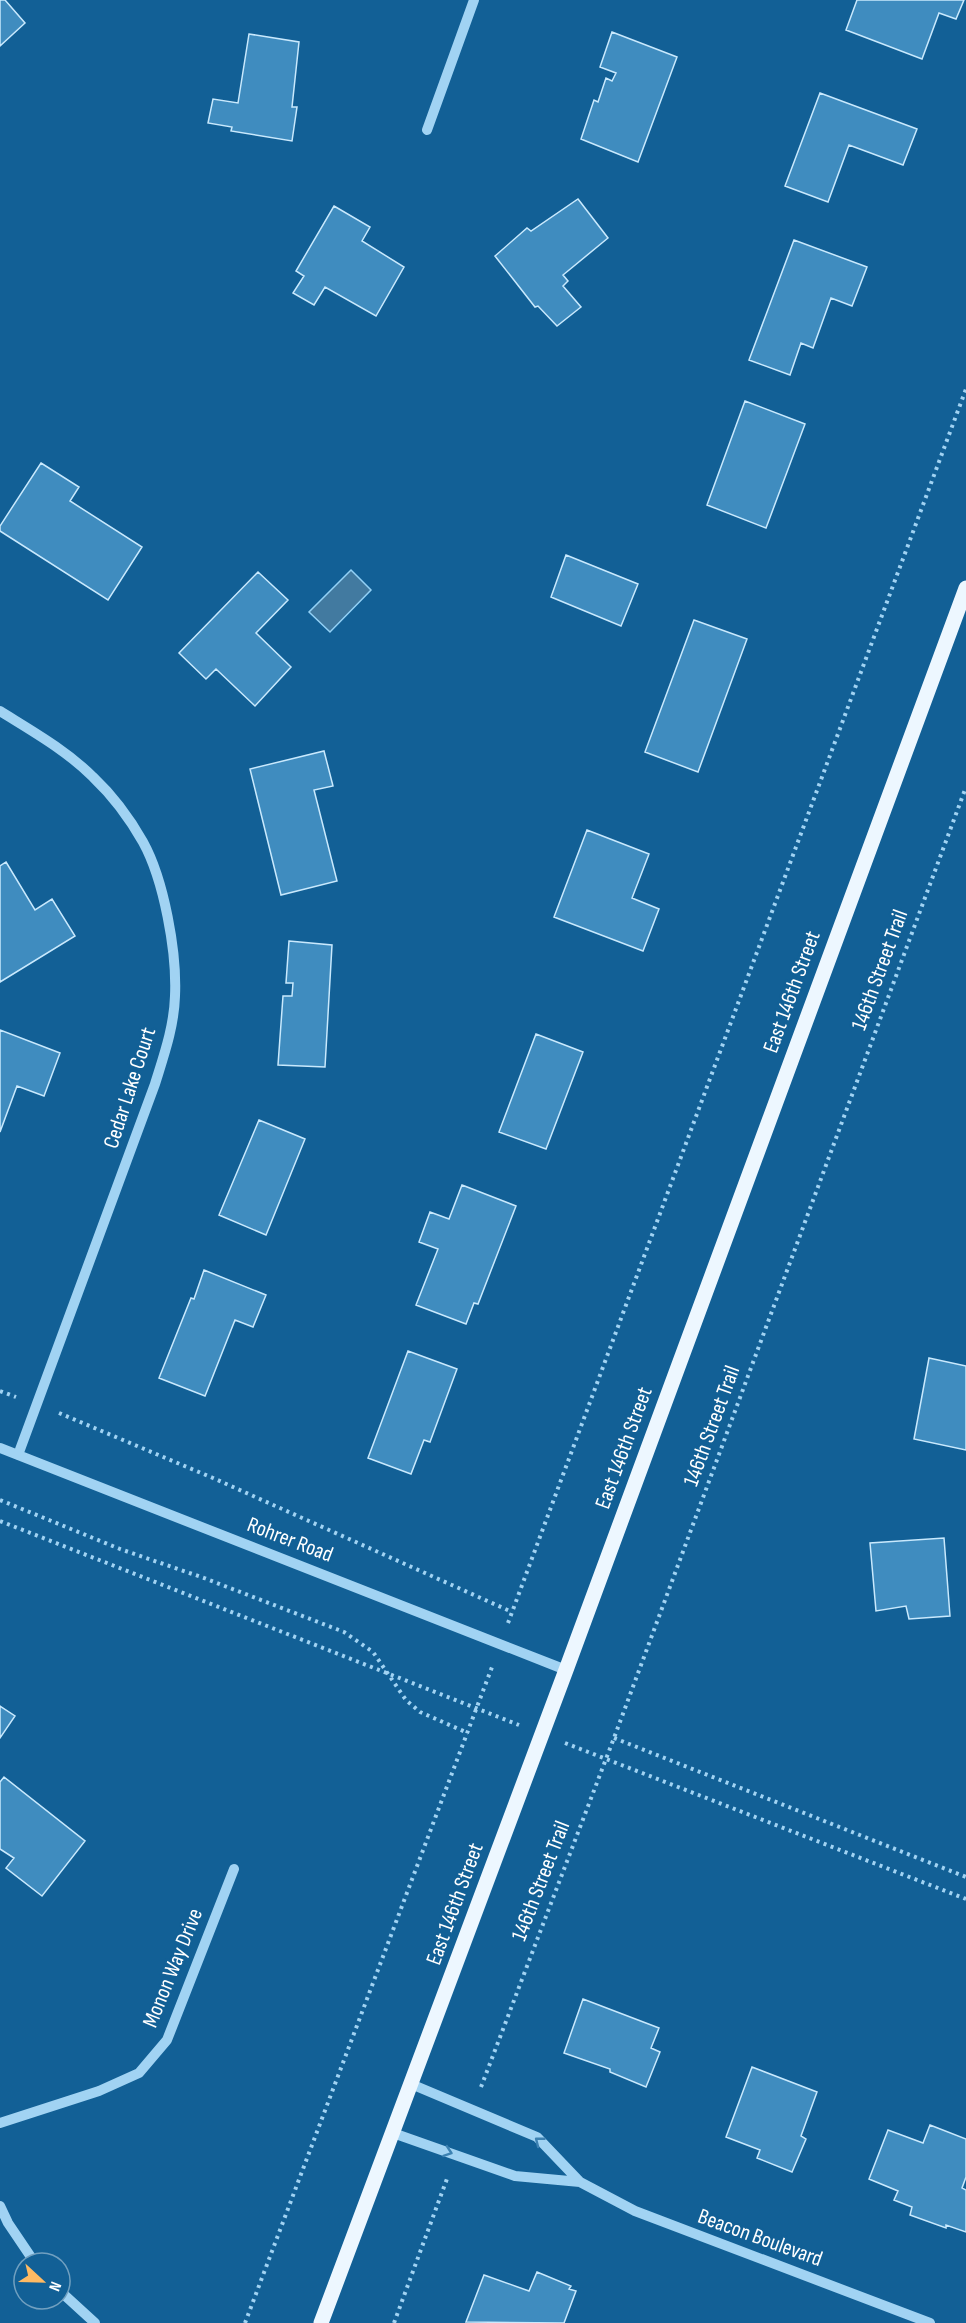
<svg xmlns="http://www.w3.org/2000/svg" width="966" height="2323" font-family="'Sofia Sans Condensed',sans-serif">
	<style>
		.water { fill: #427aa0; stroke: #93d1f6; stroke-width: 1.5 }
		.building { fill: #3f8cbf; stroke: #c9e9fd; stroke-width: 1.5 }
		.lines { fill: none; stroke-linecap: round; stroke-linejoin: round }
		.path { stroke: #a1d3f3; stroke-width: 4; stroke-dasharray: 3 4.5; stroke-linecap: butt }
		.minor { stroke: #a1d3f3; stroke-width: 10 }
		.major { stroke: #edf7ff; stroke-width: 15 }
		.oneway { stroke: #3d82b2 }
		.labels { text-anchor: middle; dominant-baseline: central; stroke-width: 5; stroke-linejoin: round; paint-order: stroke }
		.street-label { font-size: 22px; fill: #fff; stroke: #126096 }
	</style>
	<rect width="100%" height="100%" fill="#126096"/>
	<path class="water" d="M351 570 371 590 330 632 309 612Z"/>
	<path class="building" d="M0 0H5L25 23 0 46Z
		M857 0H964L956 19 939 13 922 59 846 30Z
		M612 32 677 57 638 162 581 139 594 100 598 102 606 78 612 81 616 73 600 67Z
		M249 34 299 42 292 107H297L292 141 231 131 232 127 208 123 213 99 238 103Z
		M820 93 917 129 903 165 849 145 828 202 785 186Z
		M578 199 608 238 563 275 568 281 563 286 581 307 557 326 538 306 535 307 495 256 527 228 531 231Z
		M334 206 370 227 362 241 404 267 376 316 325 287 314 305 293 293 304 276 296 271Z
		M794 240 867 267 852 306 831 298 813 348 801 343 790 375 749 360Z
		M745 401 805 424 766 528 707 505Z
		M41 463 79 487 70 501 142 547 108 600 0 531V526Z
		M566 555 638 584 621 626 551 597Z
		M258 572 288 600 256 633 291 667 255 706 216 669 206 679 179 653Z
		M694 620 747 639 698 772 645 752Z
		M324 751 333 786 314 790 337 881 281 895 250 769Z
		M587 830 649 854 632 898 659 909 643 951 554 917Z
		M6 862 35 910 52 899 75 936 0 982V866Z
		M289 941 332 945 325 1067 278 1065 283 996H292L293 983H286Z
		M0 1030 60 1053 44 1096 17 1086 0 1132Z
		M536 1034 583 1052 546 1149 499 1132Z
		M259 1120 305 1139 266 1235 219 1215Z
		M462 1185 516 1206 478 1304 474 1303 466 1324 416 1305 438 1249 419 1242 430 1212 449 1219Z
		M204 1270 266 1295 253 1327 235 1320 205 1396 159 1378 191 1298 194 1299Z
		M408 1351 457 1369 430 1442 424 1440 411 1474 368 1458Z
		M929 1358 966 1366V1450L914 1439Z
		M944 1538 950 1616 909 1619 906 1606 876 1611 870 1543Z
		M0 1706 15 1716 0 1738Z
		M4 1777 85 1841 42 1896 6 1868 14 1858 0 1849V1782Z
		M583 1999 659 2028 651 2048 660 2052 646 2087 610 2072V2069L564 2053Z
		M752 2067 817 2092 801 2136 806 2139 792 2172 757 2158 760 2150 726 2137Z
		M930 2125 966 2139V2177L962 2188 966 2190V2232L946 2225V2228L910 2215 912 2207 894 2200 898 2191 869 2179 888 2130 923 2143Z
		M537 2272 571 2286 569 2289 576 2291 564 2323 466 2322 484 2275 529 2291Z"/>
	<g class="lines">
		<path class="path" d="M0 1391 16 1397
			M59 1413 213 1478 512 1612
			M0 1500 120 1549 204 1578 344 1632 373 1652 406 1700 420 1712 468 1733
			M0 1521 519 1725
			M508 1623 966 389
			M614 1738 966 1877
			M565 1743 966 1899
			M481 2087 614 1738 966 787
			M245 2323 492 1667
			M394 2323 448 2176"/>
		<path class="minor" d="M427 130 474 0
			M0 711C32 731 66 750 93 777 111 794 130 819 143 842 164 880 177 952 175 996 174 1027 164 1055 155 1084L18 1455
			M0 1448 566 1670
			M411 2084 537 2137 580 2182 635 2211 930 2323
			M0 2123 99 2091 139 2073 167 2040 234 1869
			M393 2133 515 2176 580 2182
			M0 2206 8 2223 35 2263
			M60 2291 95 2323"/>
		<path class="major" d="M321 2323 566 1670 966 588"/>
	</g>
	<defs><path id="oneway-chevron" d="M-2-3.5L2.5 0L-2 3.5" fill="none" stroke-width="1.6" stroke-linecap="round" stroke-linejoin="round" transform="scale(1.5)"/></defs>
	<g class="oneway">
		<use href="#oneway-chevron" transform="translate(539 2141) rotate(-142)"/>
		<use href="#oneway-chevron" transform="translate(448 2152) rotate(19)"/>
	</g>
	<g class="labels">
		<g class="street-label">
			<text transform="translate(880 970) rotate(-70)">146th Street Trail</text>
			<text transform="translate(792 992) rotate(-70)">East 146th Street</text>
			<text transform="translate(130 1088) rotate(-72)">Cedar Lake Court</text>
			<text transform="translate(712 1426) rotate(-70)">146th Street Trail</text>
			<text transform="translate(624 1448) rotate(-70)">East 146th Street</text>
			<text transform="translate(290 1540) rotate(21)">Rohrer Road</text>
			<text transform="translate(541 1881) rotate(-69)">146th Street Trail</text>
			<text transform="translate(455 1904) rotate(-70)">East 146th Street</text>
			<text transform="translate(173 1968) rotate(-68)">Monon Way Drive</text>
			<text transform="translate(760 2238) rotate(20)">Beacon Boulevard</text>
		</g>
	</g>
	<g transform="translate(42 2281) rotate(112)"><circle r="28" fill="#126096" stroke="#71a0c0" stroke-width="1.5"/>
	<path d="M0-4.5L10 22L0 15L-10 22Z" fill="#ffba63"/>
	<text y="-9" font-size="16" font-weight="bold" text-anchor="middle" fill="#ffffff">N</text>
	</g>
</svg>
